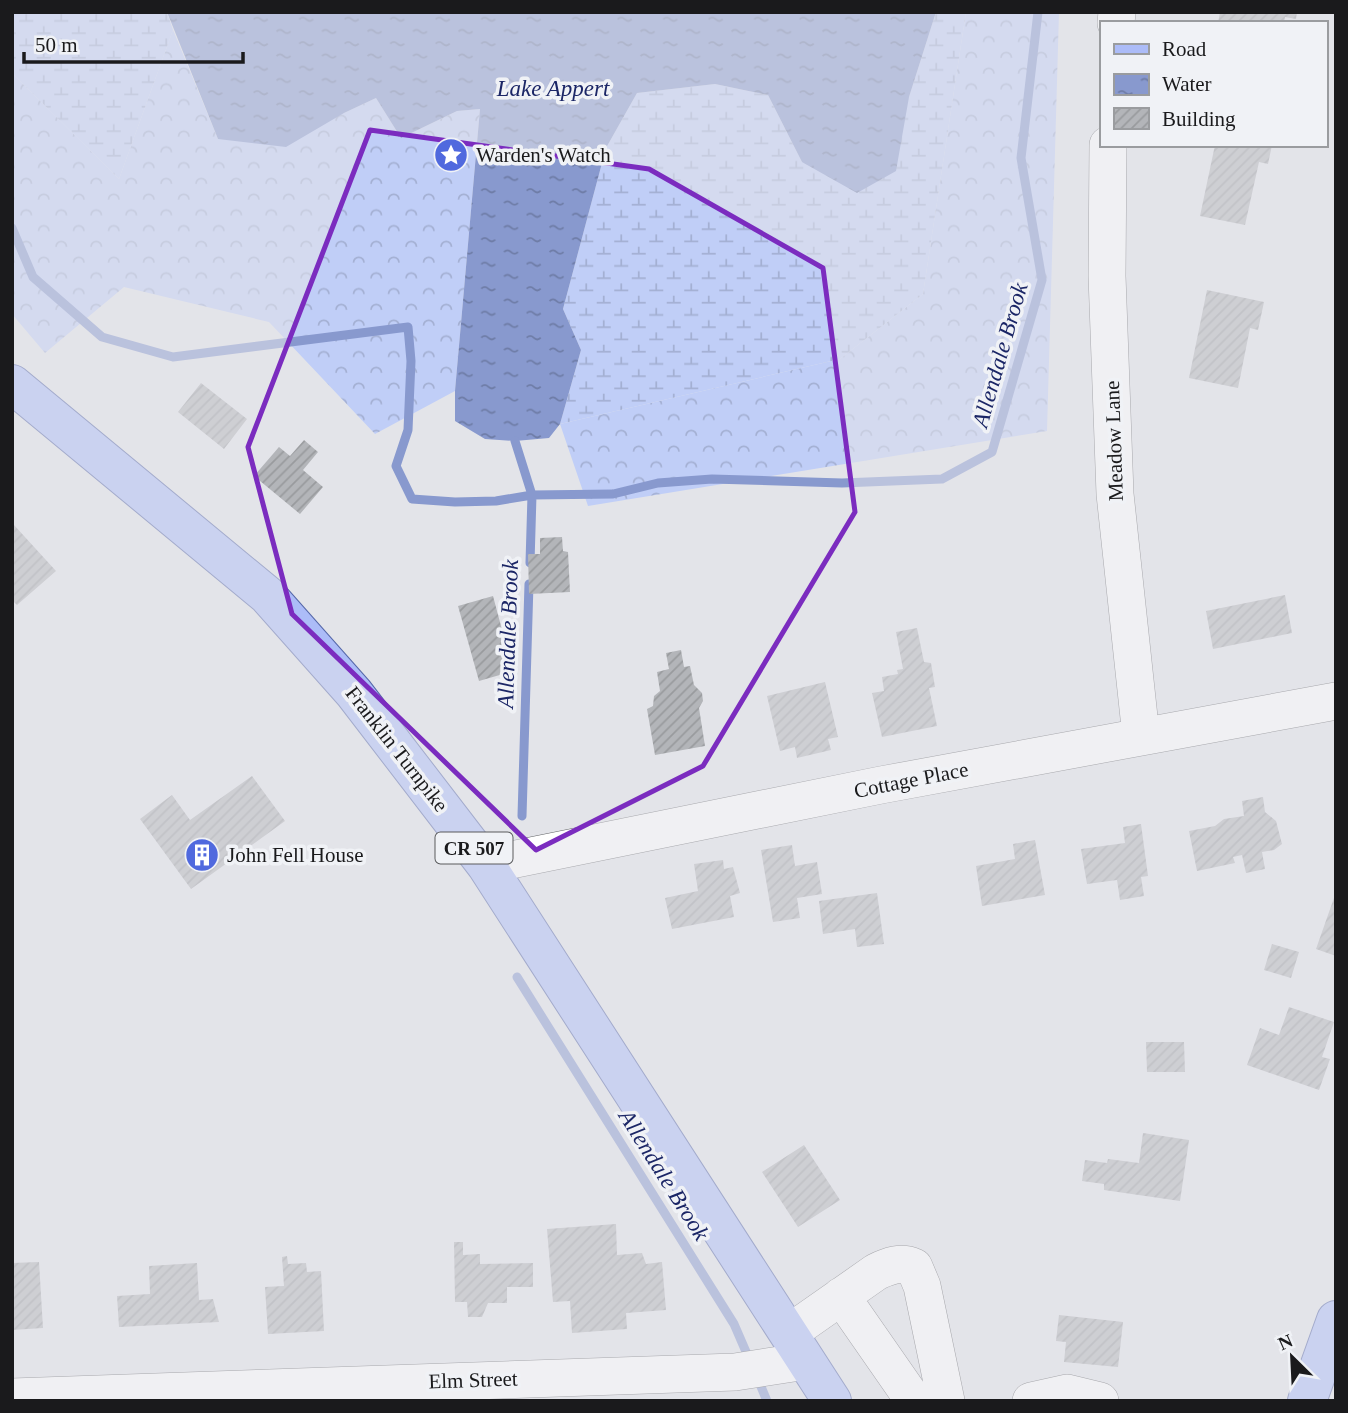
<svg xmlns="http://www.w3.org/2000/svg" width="1348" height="1413" font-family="Georgia,serif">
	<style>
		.forest { fill: url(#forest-crowns) }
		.wetland { fill: url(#wetland-marsh) }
		.water { fill: url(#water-ripples) }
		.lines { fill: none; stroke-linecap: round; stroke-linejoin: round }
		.stream { stroke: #8899ce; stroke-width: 9 }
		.building { fill: url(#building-hatch) }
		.minor-casing { stroke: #606265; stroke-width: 38 }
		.major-casing { stroke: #5567a8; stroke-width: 40 }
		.minor { stroke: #fff; stroke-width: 37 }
		.major { stroke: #acbcf8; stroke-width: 38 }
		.marked { fill: none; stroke: #7b2cbf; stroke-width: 5; stroke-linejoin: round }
		.labels { text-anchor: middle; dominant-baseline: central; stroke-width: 7; stroke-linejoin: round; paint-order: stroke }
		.shield { fill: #f0f2f6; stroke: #5a5b5d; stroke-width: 2 }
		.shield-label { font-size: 19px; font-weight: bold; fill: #1a1a1c }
		.poi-label { font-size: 21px; fill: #1a1a1c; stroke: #f0f2f6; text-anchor: start }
		.street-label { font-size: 21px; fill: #1a1a1c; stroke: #f0f2f6 }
		.water-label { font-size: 23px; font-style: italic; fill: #1b2666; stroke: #f0f2f6 }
	</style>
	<defs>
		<pattern id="forest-crowns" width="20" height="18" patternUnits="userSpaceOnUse" patternTransform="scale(1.75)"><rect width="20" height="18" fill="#c0cef7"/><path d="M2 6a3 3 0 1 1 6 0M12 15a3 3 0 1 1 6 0" fill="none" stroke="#a4b0d3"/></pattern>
		<pattern id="wetland-marsh" width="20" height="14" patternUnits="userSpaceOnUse" patternTransform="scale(1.75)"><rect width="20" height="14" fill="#c0cef7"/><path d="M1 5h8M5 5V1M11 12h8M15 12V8" fill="none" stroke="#a4b0d3"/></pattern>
		<pattern id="water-ripples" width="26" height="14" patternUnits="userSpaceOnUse" patternTransform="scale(1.75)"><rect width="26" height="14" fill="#8899ce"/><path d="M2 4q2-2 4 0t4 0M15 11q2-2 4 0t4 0" fill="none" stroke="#6e7ca6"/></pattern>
		<pattern id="building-hatch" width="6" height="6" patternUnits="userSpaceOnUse" patternTransform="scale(1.75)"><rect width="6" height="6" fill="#b3b5b9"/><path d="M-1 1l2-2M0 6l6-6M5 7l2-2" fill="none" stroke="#999b9e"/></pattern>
	</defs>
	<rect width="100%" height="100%" fill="#e3e4e9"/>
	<path class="forest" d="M966 12H1059L1047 431 588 506 560 424 840 359 923 294Z
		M173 30 218 139 344 113 376 98 401 138 457 111 480 109 455 391 375 434 269 322 124 287 45 353 12 314V73L119 179Z"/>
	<path class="wetland" d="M12 12H167L173 30 119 179 12 73Z
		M936 12H966L923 294 840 359 560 424 581 350 563 309 606 148 637 93 715 84 768 95 802 162 909 97Z"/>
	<path class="water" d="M167 12H936L909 97 896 171 857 193 802 162 768 95 715 84 637 93 606 148 563 309 581 350 560 424 549 438 515 441 485 439 455 421V391L480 109 457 111 401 138 376 98 344 113 286 147 218 139Z"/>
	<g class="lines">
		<path class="stream" d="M12 228 33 277 102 337 173 357 408 327 411 361 408 430 396 466 412 499 455 502 496 501 532 495 613 494 658 483 712 479 842 483 942 479 992 452 1042 280 1021 158 1038 12
			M515 441 532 495 530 563
			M522 816 529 584
			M517 977 734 1324 750 1361
			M757 1377 767 1401"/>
	</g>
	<path class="building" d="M1220 12H1297L1296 19 1285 17 1284 23H1218Z
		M1215 145H1272L1268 164 1259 162 1245 225 1200 216Z
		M1207 290 1264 302 1258 330 1250 328 1238 388 1189 378Z
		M201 383 247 419 224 449 178 412Z
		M304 440 318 452 303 470 323 487 300 514 254 476 279 447 290 456Z
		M14 525 56 571 17 605 12 600V526Z
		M562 537 563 551 568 552 570 592 529 594 528 554H540V538Z
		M1285 595 1292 633 1213 649 1206 611Z
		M493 596 513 671 479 681 458 606Z
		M917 628 924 662 931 663 935 687 929 688 937 726 882 737 872 693 884 691 882 677 898 674 897 670 903 669 896 632Z
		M681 650 684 667 690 666 694 685 702 693 703 701 699 708 705 746 655 755 647 709 653 706 654 696 660 691 657 672 669 669 666 653Z
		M825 682 838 737 828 739 831 750 797 758 795 747 780 751 767 696Z
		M252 776 285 821 191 889 140 819 172 795 190 820Z
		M1263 797 1265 812 1276 821 1282 844 1274 850 1262 852 1265 869 1246 873 1242 855 1233 857 1235 863 1197 871 1189 831 1215 826 1224 819 1244 816 1242 801Z
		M1141 824 1148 876 1141 877 1144 896 1120 900 1117 880 1087 884 1081 849 1125 843 1123 827Z
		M1035 840 1045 895 982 906 976 866 1015 859 1013 844Z
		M792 845 795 866 817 862 822 894 797 898 800 918 773 922 761 850Z
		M723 860 724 869 733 867 740 893 730 896 734 917 672 929 665 898 698 891 694 864Z
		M877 893 884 944 857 947 855 929 823 934 819 901Z
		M1335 895H1336V956L1316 949Z
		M1272 944 1299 952 1291 978 1264 970Z
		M1289 1007 1334 1022 1322 1057 1330 1059 1319 1090 1247 1065 1260 1028 1279 1035Z
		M1146 1042H1184L1185 1072H1147Z
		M1143 1133 1189 1140 1180 1201 1104 1190V1184L1082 1181 1085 1160 1107 1163 1108 1159 1139 1163Z
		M804 1145 840 1200 798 1227 762 1172Z
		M616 1224 617 1255 642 1253 646 1264 662 1262 666 1310 626 1313 627 1329 572 1333 570 1301 553 1302 547 1229Z
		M454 1242H463V1255L480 1254V1264L533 1263V1287H507V1303H488L482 1317H468L467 1302H455Z
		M287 1256 288 1264 306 1263 307 1272 321 1271 324 1331 268 1334 265 1287 284 1286 282 1257Z
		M39 1262 43 1328 12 1330V1263Z
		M197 1263 199 1300 213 1299 219 1322 119 1327 117 1296 150 1294 149 1266Z
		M1059 1315 1123 1322 1118 1367 1064 1362 1066 1342 1056 1341Z"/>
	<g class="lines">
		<g class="minor-casing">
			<path id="minor" d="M1116 23 1117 12
				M1108 145 1107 276 1115 494 1141 736
				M486 865 881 785 1336 701
				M841 1296 914 1401
				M789 1333 876 1272C888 1266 901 1261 914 1267L922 1286 946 1401
				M12 1397 735 1372 806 1361
				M1031 1401 1067 1393 1100 1401"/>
		</g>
		<g class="major-casing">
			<path id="major" d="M12 384 267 595 354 693 486 865 832 1401
				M1307 1401 1336 1320"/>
		</g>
		<use href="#minor" class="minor"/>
		<use href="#major" class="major"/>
	</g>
	<path d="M0 0H1348V1413H0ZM370 130 649 169 823 268 855 512 703 766 536 850 292 614 248 447Z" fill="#e3e4e9" fill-opacity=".55" fill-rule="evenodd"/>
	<path class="marked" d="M370 130 649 169 823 268 855 512 703 766 536 850 292 614 248 447Z"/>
	<defs>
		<g id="sight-disc" transform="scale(1.75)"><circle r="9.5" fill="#5069de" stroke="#f0f2f6"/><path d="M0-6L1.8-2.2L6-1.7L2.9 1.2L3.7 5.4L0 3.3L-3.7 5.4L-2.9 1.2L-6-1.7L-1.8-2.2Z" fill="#fff"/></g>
		<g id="building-disc" transform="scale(1.75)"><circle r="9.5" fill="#5069de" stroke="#f0f2f6"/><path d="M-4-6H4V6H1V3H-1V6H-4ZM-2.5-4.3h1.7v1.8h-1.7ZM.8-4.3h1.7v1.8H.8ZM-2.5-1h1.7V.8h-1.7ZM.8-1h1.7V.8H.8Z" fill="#fff"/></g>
	</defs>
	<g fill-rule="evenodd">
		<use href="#sight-disc" x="451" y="155"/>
		<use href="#building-disc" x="202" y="855"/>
	</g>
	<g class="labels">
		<rect class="shield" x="435.5" y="832.5" width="77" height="31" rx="5"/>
		<g class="shield-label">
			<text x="474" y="848">CR 507</text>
		</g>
		<g class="poi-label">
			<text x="476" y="155">Warden's Watch</text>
			<text x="227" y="855">John Fell House</text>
		</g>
		<g class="street-label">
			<text transform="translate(1114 441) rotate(-92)">Meadow Lane</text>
			<text transform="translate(397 749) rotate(52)">Franklin Turnpike</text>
			<text transform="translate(911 780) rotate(-11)">Cottage Place</text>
			<text transform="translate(473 1380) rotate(-2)">Elm Street</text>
		</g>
		<g class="water-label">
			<text x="553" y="88">Lake Appert</text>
			<text transform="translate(1000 355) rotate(-74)">Allendale Brook</text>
			<text transform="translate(508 634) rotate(-88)">Allendale Brook</text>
			<text transform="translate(664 1175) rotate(58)">Allendale Brook</text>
		</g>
	</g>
	<rect width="1348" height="1413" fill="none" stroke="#1a1a1c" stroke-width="28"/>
	<rect x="1100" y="21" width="228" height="126" fill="#f0f2f6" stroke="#9a9c9f" stroke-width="2"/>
	<rect x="1114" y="44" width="35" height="10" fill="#acbcf8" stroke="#9a9c9f" stroke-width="2"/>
	<text x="1162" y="56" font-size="21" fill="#1a1a1c">Road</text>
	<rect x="1114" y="74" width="35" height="21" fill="url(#water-ripples)" stroke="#9a9c9f" stroke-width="2"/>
	<text x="1162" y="91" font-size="21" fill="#1a1a1c">Water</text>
	<rect x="1114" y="108" width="35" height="21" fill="url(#building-hatch)" stroke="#9a9c9f" stroke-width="2"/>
	<text x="1162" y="126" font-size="21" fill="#1a1a1c">Building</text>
	<g transform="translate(1292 1357) rotate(336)" stroke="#f0f2f6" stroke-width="5" paint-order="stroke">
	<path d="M0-5L12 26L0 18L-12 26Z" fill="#1a1a1c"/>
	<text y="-10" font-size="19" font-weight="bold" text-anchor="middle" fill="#1a1a1c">N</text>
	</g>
	<path d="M24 52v10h219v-10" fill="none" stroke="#1a1a1c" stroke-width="3.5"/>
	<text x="35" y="52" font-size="21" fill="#1a1a1c" stroke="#f0f2f6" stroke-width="5" paint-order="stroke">50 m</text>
</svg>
